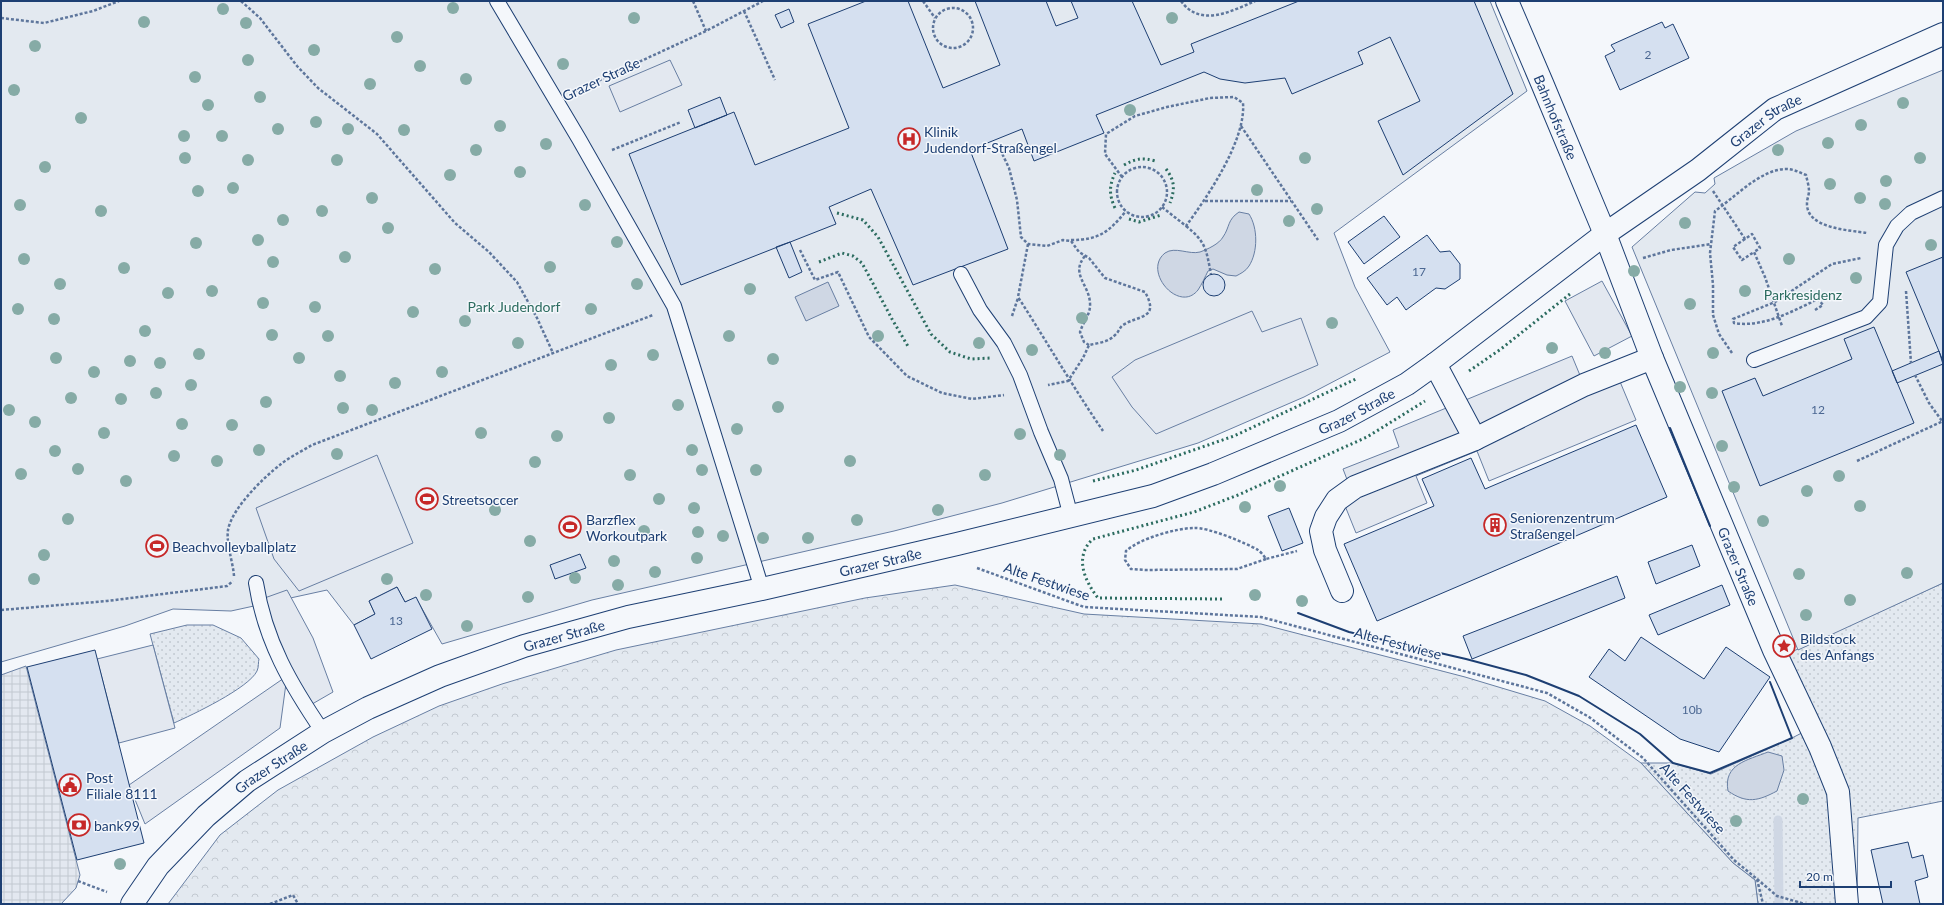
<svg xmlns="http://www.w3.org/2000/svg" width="1944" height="905" font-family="Lato,sans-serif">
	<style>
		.grass { fill: url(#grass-dots); stroke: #687fa3 }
		.forest { fill: url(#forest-crowns); stroke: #687fa3 }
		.green { fill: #e3e9f0; stroke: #687fa3 }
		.parking { fill: #e3e8f0; stroke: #687fa3 }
		.plaza { fill: url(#plaza-grid); stroke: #687fa3 }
		.water { fill: #cfd7e4; stroke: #687fa3 }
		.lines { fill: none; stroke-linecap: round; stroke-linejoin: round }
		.stream { stroke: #cfd7e4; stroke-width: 9 }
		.building { fill: #d5e0f0; stroke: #1d3f73 }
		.lane-casing { stroke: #1d3f73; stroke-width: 16 }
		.street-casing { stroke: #1d3f73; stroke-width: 24 }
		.secondary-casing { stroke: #1d3f73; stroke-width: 24 }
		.path { stroke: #5e769c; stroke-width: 2.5; stroke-dasharray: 3 2; stroke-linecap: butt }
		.lane { stroke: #f4f7fb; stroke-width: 14 }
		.street { stroke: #f4f7fb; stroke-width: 22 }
		.secondary { stroke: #f4f7fb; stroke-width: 22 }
		.hedge { stroke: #2c6c60; stroke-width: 3; stroke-dasharray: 2 3; stroke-linecap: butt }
		.wall { stroke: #1d3f73; stroke-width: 2 }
		.tree { fill: #86aba6 }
		.labels { text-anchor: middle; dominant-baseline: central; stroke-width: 3; stroke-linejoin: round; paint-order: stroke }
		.number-label { font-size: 12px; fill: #4b6792 }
		.street-label { font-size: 14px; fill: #1d3f73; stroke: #f4f7fb }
		.poi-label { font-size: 14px; fill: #1d3f73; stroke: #f4f7fb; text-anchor: start }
		.park-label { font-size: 14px; fill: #2c6c60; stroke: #f4f7fb }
	</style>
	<defs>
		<pattern id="grass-dots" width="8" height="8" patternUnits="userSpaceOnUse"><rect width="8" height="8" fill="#e3e9f0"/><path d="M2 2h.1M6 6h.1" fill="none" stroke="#c2c9d1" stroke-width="1.8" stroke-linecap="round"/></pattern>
		<pattern id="forest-crowns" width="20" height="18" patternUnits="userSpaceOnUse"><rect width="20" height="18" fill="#e3e9f0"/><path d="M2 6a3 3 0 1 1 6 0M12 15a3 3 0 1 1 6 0" fill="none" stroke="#c2c9d1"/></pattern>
		<pattern id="plaza-grid" width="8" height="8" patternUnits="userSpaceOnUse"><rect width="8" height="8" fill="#e3e8f0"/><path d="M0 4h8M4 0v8" fill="none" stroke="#c2c8d1"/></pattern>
	</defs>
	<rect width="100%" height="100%" fill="#f4f7fb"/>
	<path class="grass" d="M1943 583V801L1858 818 1857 904H1758L1755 880 1733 863 1641 763H1673L1711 774 1792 738 1819 724 1787 654Z
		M187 625H213L241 638 259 659C258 662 259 667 257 671 249 688 192 715 174 723L150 634Z"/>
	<path class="forest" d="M955 585 1084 614 1261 624 1465 677 1545 701 1590 726 1641 763 1733 863 1755 880 1758 904H168L220 835 278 790 373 737 439 706 502 684 616 650 865 598Z"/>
	<path class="green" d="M1 1H1490L1527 91 1334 233 1355 287 1390 352 1304 397 1198 443 1002 503 894 531 592 600 442 644 416 598 405 602 397 587 369 601 375 614 354 625 327 590 231 611 173 609 125 626 1 662Z
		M1943 70V583L1798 650 1632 247 1695 192 1705 193 1715 184 1714 178 1796 131Z"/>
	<path class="parking" d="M670 60 682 85 620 112 609 86Z
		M1602 281 1632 336 1594 356 1565 301Z
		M1252 311 1262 332 1301 318 1318 365 1156 434 1132 407 1112 377 1135 360Z
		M1572 356 1584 385 1616 372 1636 420 1489 481 1477 451 1416 476 1427 503 1356 533 1337 486 1348 482 1343 469 1399 447 1393 430Z
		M377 455 413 543 299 591 274 559 256 508Z
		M287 590 313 638 333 692 307 707 287 676 280 728 145 824 129 785 287 676 259 600Z
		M153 645 175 728 119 743 97 659Z"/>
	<path class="plaza" d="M26 666 80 875 76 888 61 904H1V675Z"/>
	<path class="water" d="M1239 212 1249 214C1258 228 1258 252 1249 266 1246 271 1240 274 1236 276L1227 275 1213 269 1208 271C1205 277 1202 284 1198 290 1179 314 1142 271 1165 253 1175 246 1189 255 1200 252 1208 249 1219 244 1223 237 1230 227 1227 220 1239 212Z
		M828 282 839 306 806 321 795 297Z
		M1768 752 1782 756 1784 770 1777 791C1758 801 1747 804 1728 791 1723 764 1748 760 1768 752Z"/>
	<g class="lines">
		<path class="stream" d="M1778 820 1779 904"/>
	</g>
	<path class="building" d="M866 1H908L943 88 1000 65 975 1H1046L1056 26 1078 18 1071 1H1132L1161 65 1194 52 1191 44 1299 1H1474L1513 94 1403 175 1378 121 1420 101 1390 37 1358 52 1363 64 1292 94 1285 78 1245 83 1220 79 1204 72 1096 115 1104 133 1034 161 1022 129 970 150 1008 249 913 285 871 189 829 207 836 224 681 285 629 154 734 112 755 165 849 128 808 24Z
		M789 9 794 22 781 28 775 15Z
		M1662 22 1665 28 1673 24 1689 58 1620 90 1605 56 1615 51 1611 45Z
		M720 97 727 115 695 128 688 110Z
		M1384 216 1400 237 1364 264 1348 242Z
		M1427 235 1440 252 1450 251 1460 264V279L1445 289 1436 288 1406 310 1397 297 1387 305 1367 278Z
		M790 242 802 272 789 278 776 247Z
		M1943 257V361L1906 272Z
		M1203 285a11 11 0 1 1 22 0a11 11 0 1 1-22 0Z
		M1874 327 1914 423 1760 486 1722 391 1755 378 1763 396 1852 359 1844 339Z
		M1939 351 1943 364 1897 383 1892 371Z
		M1636 425 1667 497 1377 621 1344 544 1434 506 1422 479 1471 458 1485 489Z
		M1289 508 1303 543 1282 551 1268 516Z
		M1692 545 1700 566 1656 584 1648 562Z
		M580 554 586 568 555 579 550 565Z
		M1617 576 1625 598 1472 659 1463 636Z
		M1722 585 1730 605 1658 635 1649 615Z
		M397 587 405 602 416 597 432 629 371 659 354 625 375 614 369 601Z
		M1641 637 1704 679 1726 647 1770 677 1719 752 1680 739 1589 677 1609 649 1625 661Z
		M95 650 144 843 77 860 27 667Z
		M1908 842 1912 858 1923 855 1928 877 1915 881 1920 904H1883L1871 850Z"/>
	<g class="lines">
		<g class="lane-casing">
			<path id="lane" d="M497 1 579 139 674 306 762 589
				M961 274 980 310 1004 343 1020 375 1041 432 1061 479 1071 517
				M1754 360 1866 317 1880 302 1886 245 1897 226 1911 213 1943 198
				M256 583C265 641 291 685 323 732"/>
		</g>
		<g class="street-casing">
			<g id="street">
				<path id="s1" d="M1507 1 1542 83 1605 234 1652 358 1774 650 1820 747 1838 792 1847 904"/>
				<path d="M1435 364 1475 439 1584 385 1652 358"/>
				<path d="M1342 591 1325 550 1321 531 1326 517 1337 500 1355 487 1475 439"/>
			</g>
		</g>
		<g class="secondary-casing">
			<g id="secondary">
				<path id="s2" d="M132 904 158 866 206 816 247 781 323 732 368 708 440 676 524 646 628 617 762 589 957 544 1153 496 1213 474 1339 421 1407 384 1435 364 1605 234 1698 170 1775 109 1943 34"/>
			</g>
		</g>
		<path class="path" d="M241 1 260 18 297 66 318 88 377 134 455 223 489 252 517 282 537 318 553 353
			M693 1 706 31
			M923 1 935 18
			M1181 1C1200 28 1232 11 1255 1
			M933 28a20 20 0 1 1 40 0a20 20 0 1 1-40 0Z
			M744 11 775 80
			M1 18 44 23 93 11 119 1
			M576 91 706 31 763 1
			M1241 126 1318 240
			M998 145 1009 168 1017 200 1021 237 1028 244 1047 246 1063 240 1071 241 1079 252 1089 258 1105 278 1145 292C1160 319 1139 315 1123 325 1119 328 1119 332 1115 335 1109 342 1098 343 1089 345L1083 358 1068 381 1048 385
			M612 150 681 122
			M1117 192a25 25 0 1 1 50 0a25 25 0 1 1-50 0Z
			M1122 177 1105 154 1106 134 1135 116 1167 107 1210 98 1234 97 1243 103C1246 140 1208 196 1186 226L1162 207
			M1713 191 1745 239 1752 234 1760 248 1754 252 1765 277 1782 326
			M1205 201H1291
			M1186 226C1206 242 1206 249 1211 274
			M1745 239 1733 247 1742 260 1754 252
			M1071 240C1099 240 1109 232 1126 211
			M1028 244 1018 297C1047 342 1073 387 1103 431
			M800 250 815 280 838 272 869 337 907 376 942 393 972 399 1004 395
			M1085 256C1070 274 1089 284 1090 303 1091 314 1083 322 1080 332L1084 342 1089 345
			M1643 258 1671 250 1711 244
			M1906 291 1911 363
			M1815 310 1823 305 1818 299C1793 311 1763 328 1734 323L1733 319 1775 302 1832 264 1861 258
			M1012 316 1018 298
			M1732 353 1719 334 1713 315V285L1710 253 1715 211C1734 198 1761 169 1786 169 1793 169 1799 172 1806 175 1807 180 1809 186 1809 191 1809 195 1807 199 1807 203 1806 229 1850 230 1867 233
			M1915 375 1929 403 1942 421
			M1857 461 1943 421
			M1266 559 1237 569 1145 570 1131 569 1125 560 1126 551C1139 539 1176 528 1194 528 1208 527 1246 543 1258 550 1261 552 1264 556 1266 559L1297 551
			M977 568 1084 607 1261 617 1547 693 1589 717 1643 758 1734 860 1757 879 1763 904
			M234 576C233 562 226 544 228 530 232 508 263 478 281 464 290 457 302 451 312 445L653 315
			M1 610 107 601 227 586 233 581
			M1757 879 1777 896 1805 904
			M78 881 107 892
			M270 904 293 895 298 904"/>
		<use href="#lane" class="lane"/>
		<use href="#street" class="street"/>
		<use href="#secondary" class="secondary"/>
		<path class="hedge" d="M1124 165C1135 159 1142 157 1155 161
			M1166 169C1175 181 1175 189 1170 203
			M1115 208C1109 195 1109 186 1115 173
			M837 213 863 220 878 237 931 334 950 352 971 359 990 358
			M1129 219 1139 222 1161 215
			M819 262 842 253 853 256 862 263 892 319 909 348
			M1469 371 1501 349 1570 294
			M1093 481 1136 470 1234 436 1358 378
			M1222 599 1098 598C1084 580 1074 556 1093 539L1194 512 1238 495 1367 437 1425 401"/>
		<path class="wall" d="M1670 428 1710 526
			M1298 613 1349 632 1466 659 1526 675 1579 696 1640 734 1673 763 1710 773 1792 738 1770 682"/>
	</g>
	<g class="tree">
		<circle cx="453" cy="8" r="6"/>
		<circle cx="223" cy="9" r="6"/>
		<circle cx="634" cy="18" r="6"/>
		<circle cx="1172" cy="18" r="6"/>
		<circle cx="144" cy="22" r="6"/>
		<circle cx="246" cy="23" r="6"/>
		<circle cx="397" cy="37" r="6"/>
		<circle cx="35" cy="46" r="6"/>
		<circle cx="314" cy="50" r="6"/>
		<circle cx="248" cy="60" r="6"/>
		<circle cx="563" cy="64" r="6"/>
		<circle cx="420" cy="66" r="6"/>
		<circle cx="195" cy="77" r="6"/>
		<circle cx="466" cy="79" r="6"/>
		<circle cx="370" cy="84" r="6"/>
		<circle cx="14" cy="90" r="6"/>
		<circle cx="260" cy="97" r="6"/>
		<circle cx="1903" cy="103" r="6"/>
		<circle cx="208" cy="105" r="6"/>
		<circle cx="1130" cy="110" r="6"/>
		<circle cx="81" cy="118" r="6"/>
		<circle cx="316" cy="122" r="6"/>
		<circle cx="1861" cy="125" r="6"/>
		<circle cx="500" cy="126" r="6"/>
		<circle cx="278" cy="129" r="6"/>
		<circle cx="348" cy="129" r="6"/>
		<circle cx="404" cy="130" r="6"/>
		<circle cx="184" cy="136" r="6"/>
		<circle cx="222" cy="136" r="6"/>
		<circle cx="1828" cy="143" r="6"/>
		<circle cx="546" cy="144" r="6"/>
		<circle cx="476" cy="150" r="6"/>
		<circle cx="1778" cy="150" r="6"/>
		<circle cx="185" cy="158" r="6"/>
		<circle cx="1305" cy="158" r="6"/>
		<circle cx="1920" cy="158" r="6"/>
		<circle cx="248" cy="160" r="6"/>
		<circle cx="337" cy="160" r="6"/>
		<circle cx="45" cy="167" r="6"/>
		<circle cx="520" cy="172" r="6"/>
		<circle cx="450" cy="175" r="6"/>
		<circle cx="1886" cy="181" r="6"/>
		<circle cx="1830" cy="184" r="6"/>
		<circle cx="233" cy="188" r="6"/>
		<circle cx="1257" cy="190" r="6"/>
		<circle cx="198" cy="191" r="6"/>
		<circle cx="372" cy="198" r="6"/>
		<circle cx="1860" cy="198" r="6"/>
		<circle cx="1885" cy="204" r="6"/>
		<circle cx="20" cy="205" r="6"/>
		<circle cx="585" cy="205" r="6"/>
		<circle cx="1317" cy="209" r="6"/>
		<circle cx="101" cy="211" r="6"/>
		<circle cx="322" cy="211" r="6"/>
		<circle cx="283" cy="220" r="6"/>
		<circle cx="1289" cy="221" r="6"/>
		<circle cx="1685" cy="223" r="6"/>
		<circle cx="388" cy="228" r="6"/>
		<circle cx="258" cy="240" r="6"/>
		<circle cx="617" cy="242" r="6"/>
		<circle cx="196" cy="243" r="6"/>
		<circle cx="1931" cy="245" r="6"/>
		<circle cx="345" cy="257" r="6"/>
		<circle cx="24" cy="259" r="6"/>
		<circle cx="1789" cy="259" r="6"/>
		<circle cx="273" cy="262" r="6"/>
		<circle cx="550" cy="267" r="6"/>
		<circle cx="124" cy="268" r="6"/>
		<circle cx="435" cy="269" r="6"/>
		<circle cx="1634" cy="271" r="6"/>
		<circle cx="1856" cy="278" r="6"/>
		<circle cx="60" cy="284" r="6"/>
		<circle cx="637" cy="284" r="6"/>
		<circle cx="750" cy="289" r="6"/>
		<circle cx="212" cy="291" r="6"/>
		<circle cx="1745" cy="291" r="6"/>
		<circle cx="168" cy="293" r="6"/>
		<circle cx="263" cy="303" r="6"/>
		<circle cx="1690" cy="304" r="6"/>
		<circle cx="315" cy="307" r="6"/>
		<circle cx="18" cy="309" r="6"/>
		<circle cx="591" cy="309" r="6"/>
		<circle cx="413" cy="312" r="6"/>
		<circle cx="1082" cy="318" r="6"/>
		<circle cx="54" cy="319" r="6"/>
		<circle cx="465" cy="321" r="6"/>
		<circle cx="1332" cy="323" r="6"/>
		<circle cx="145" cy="331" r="6"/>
		<circle cx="272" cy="335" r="6"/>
		<circle cx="328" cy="336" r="6"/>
		<circle cx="729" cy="336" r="6"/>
		<circle cx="878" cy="336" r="6"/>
		<circle cx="518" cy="343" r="6"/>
		<circle cx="979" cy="343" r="6"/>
		<circle cx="1552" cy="348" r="6"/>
		<circle cx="1032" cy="350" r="6"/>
		<circle cx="1605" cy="353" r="6"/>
		<circle cx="1713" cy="353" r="6"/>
		<circle cx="199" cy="354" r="6"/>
		<circle cx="653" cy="355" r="6"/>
		<circle cx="56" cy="358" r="6"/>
		<circle cx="299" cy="358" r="6"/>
		<circle cx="773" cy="359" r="6"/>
		<circle cx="130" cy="361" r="6"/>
		<circle cx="160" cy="363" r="6"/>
		<circle cx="611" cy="365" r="6"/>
		<circle cx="94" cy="372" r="6"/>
		<circle cx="442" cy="372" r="6"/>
		<circle cx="340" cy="376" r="6"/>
		<circle cx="395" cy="383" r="6"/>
		<circle cx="191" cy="385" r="6"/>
		<circle cx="1680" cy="387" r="6"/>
		<circle cx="156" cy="393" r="6"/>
		<circle cx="1712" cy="393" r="6"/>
		<circle cx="71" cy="398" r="6"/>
		<circle cx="121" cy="399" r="6"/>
		<circle cx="266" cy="402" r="6"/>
		<circle cx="678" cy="405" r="6"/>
		<circle cx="778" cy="407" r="6"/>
		<circle cx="343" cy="408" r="6"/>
		<circle cx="9" cy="410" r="6"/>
		<circle cx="372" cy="410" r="6"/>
		<circle cx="609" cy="418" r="6"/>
		<circle cx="35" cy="422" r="6"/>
		<circle cx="182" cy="424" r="6"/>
		<circle cx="232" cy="425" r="6"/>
		<circle cx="737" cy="429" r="6"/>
		<circle cx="104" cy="433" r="6"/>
		<circle cx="481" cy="433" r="6"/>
		<circle cx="1020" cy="434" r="6"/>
		<circle cx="557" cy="436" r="6"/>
		<circle cx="1722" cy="446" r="6"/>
		<circle cx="259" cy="450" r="6"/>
		<circle cx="692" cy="450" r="6"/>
		<circle cx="55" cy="451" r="6"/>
		<circle cx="337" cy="454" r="6"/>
		<circle cx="1060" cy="455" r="6"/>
		<circle cx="174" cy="456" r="6"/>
		<circle cx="217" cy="461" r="6"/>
		<circle cx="850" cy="461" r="6"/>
		<circle cx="535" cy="462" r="6"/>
		<circle cx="78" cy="469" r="6"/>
		<circle cx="702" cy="470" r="6"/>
		<circle cx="756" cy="470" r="6"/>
		<circle cx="21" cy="474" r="6"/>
		<circle cx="630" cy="475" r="6"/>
		<circle cx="985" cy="475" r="6"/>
		<circle cx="1839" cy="476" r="6"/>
		<circle cx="126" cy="481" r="6"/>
		<circle cx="1280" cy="486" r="6"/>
		<circle cx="1734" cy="487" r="6"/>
		<circle cx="1807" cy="491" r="6"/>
		<circle cx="659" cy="499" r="6"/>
		<circle cx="1860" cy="506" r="6"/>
		<circle cx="1245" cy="507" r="6"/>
		<circle cx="694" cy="508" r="6"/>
		<circle cx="495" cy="510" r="6"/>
		<circle cx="938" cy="510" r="6"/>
		<circle cx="68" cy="519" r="6"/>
		<circle cx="857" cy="520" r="6"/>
		<circle cx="1763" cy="521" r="6"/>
		<circle cx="644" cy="531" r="6"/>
		<circle cx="698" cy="532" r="6"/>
		<circle cx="723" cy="536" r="6"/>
		<circle cx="763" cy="538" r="6"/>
		<circle cx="808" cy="538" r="6"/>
		<circle cx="530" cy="541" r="6"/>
		<circle cx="44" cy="555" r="6"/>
		<circle cx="697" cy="558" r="6"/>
		<circle cx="614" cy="561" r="6"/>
		<circle cx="655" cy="572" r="6"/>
		<circle cx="1907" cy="573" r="6"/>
		<circle cx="1799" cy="574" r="6"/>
		<circle cx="575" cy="578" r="6"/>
		<circle cx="34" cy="579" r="6"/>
		<circle cx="387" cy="579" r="6"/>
		<circle cx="618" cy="585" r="6"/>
		<circle cx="426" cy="595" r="6"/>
		<circle cx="1255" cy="595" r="6"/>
		<circle cx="528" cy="597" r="6"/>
		<circle cx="1850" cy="600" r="6"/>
		<circle cx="1302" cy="601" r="6"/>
		<circle cx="1806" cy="615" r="6"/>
		<circle cx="467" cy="626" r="6"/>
		<circle cx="1803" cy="799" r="6"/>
		<circle cx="1736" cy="821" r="6"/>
		<circle cx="120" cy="864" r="6"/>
	</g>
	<defs>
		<g id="hospital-ring" transform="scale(1.15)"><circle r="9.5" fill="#f4f7fb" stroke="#c62828" stroke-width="1.5"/><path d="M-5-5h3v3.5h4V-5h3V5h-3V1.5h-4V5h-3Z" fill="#c62828"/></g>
		<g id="stadium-ring" transform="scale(1.15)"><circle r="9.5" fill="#f4f7fb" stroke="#c62828" stroke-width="1.5"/><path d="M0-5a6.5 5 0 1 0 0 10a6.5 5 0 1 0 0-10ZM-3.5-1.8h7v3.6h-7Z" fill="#c62828"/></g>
		<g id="building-ring" transform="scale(1.15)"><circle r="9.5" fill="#f4f7fb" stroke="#c62828" stroke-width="1.5"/><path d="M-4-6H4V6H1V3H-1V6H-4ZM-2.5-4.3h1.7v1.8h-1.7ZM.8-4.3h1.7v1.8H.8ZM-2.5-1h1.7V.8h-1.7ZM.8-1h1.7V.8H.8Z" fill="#c62828"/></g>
		<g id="sight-ring" transform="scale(1.15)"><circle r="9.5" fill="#f4f7fb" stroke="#c62828" stroke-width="1.5"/><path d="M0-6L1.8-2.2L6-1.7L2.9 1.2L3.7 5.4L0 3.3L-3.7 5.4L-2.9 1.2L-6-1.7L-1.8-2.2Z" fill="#c62828"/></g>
		<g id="civic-ring" transform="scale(1.15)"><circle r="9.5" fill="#f4f7fb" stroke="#c62828" stroke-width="1.5"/><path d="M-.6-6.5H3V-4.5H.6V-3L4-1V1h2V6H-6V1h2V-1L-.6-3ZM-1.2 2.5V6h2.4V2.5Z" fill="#c62828"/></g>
		<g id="bank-ring" transform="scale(1.15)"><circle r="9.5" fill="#f4f7fb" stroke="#c62828" stroke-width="1.5"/><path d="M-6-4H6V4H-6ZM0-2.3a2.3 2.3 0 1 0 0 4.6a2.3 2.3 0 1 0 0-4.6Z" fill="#c62828"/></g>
	</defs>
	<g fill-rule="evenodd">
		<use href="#hospital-ring" x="909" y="139"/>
		<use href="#stadium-ring" x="427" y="499"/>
		<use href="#building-ring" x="1495" y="525"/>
		<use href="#stadium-ring" x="570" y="527"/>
		<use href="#stadium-ring" x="157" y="546"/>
		<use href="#sight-ring" x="1784" y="646"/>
		<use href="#civic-ring" x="70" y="785"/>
		<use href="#bank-ring" x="79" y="825"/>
	</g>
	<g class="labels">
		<g class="number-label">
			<text x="1648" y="54">2</text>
			<text x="1419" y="271">17</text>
			<text x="1818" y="409">12</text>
			<text x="396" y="620">13</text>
			<text x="1692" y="709">10b</text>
		</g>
		<g class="street-label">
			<text transform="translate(601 79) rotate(-25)">Grazer Straße</text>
			<text stroke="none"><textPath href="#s1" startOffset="126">Bahnhofstraße</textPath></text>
			<text stroke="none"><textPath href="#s2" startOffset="1849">Grazer Straße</textPath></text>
			<text stroke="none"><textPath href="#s2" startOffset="1346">Grazer Straße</textPath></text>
			<text stroke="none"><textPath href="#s2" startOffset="845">Grazer Straße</textPath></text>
			<text stroke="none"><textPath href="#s1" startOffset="611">Grazer Straße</textPath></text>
			<text transform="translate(1047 581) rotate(19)">Alte Festwiese</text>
			<text stroke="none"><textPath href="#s2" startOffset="520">Grazer Straße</textPath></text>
			<text transform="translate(1398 643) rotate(15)">Alte Festwiese</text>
			<text stroke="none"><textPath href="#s2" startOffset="197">Grazer Straße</textPath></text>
			<text transform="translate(1693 798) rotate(48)">Alte Festwiese</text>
		</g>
		<g class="poi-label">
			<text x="924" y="131">Klinik<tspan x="924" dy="16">Judendorf-Straßengel</tspan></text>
			<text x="442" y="499">Streetsoccer</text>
			<text x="1510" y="517">Seniorenzentrum<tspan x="1510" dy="16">Straßengel</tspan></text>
			<text x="586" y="519">Barzflex<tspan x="586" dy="16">Workoutpark</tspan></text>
			<text x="172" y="546">Beachvolleyballplatz</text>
			<text x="1800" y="638">Bildstock<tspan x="1800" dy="16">des Anfangs</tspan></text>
			<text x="86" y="777">Post<tspan x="86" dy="16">Filiale 8111</tspan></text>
			<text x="94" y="825">bank99</text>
		</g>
		<g class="park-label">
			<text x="1803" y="294">Parkresidenz</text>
			<text x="514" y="306">Park Judendorf</text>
		</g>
	</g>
	<rect width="1944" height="905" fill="none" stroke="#1d3f73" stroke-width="4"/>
	<path d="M1800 881v6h91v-6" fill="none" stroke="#1d3f73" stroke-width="2"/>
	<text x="1806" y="881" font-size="12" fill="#1d3f73" stroke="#f4f7fb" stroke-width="3" paint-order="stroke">20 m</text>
</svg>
